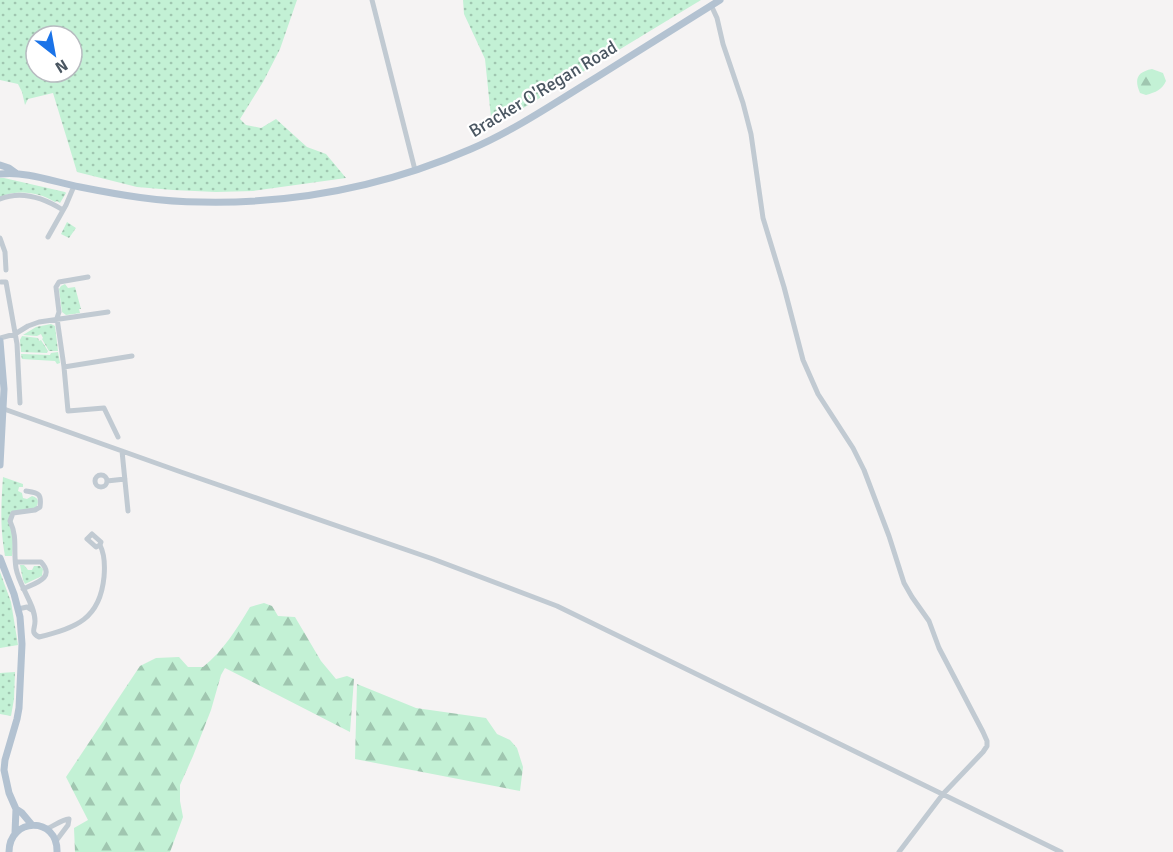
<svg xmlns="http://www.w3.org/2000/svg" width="1173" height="852" font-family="Signika,sans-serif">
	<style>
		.grass { fill: url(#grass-dots); fill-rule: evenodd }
		.forest { fill: url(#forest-firs) }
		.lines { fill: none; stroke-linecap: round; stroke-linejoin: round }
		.minor { stroke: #c1cad2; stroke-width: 5 }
		.major { stroke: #b3c2d1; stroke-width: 7 }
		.labels { text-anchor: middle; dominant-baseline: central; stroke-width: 4.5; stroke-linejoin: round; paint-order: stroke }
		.street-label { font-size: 18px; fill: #4a5661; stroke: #fff }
	</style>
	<defs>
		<pattern id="grass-dots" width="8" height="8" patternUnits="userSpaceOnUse" patternTransform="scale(1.5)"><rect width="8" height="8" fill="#c3f1d5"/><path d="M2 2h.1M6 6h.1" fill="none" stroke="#a0c6b0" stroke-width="1.8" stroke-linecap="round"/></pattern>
		<pattern id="forest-firs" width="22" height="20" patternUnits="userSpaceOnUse" patternTransform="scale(1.5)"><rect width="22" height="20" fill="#c3f1d5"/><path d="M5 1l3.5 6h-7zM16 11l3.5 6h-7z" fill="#a0c6b0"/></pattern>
	</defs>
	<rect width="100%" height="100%" fill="#f5f3f3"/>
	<path class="grass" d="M0 0H297L280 49 263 82 240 119 246 125 261 128 276 119 307 147 326 154 346 178 253 191 216 192 173 190 137 187 77 172 53 93 28 99 25 105 22 92 18 84 0 80ZM36 36H72V72H36Z
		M463 0H701L492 127 485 59 464 14Z
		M0 178H4L65 192 66 193 60 203 57 201 55 202C39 192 18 189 0 197Z
		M67 222 76 228 69 238 61 234Z
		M65 284 68 288 75 287 81 309H79L80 313 66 315 62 312 59 289 61 286Z
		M51 324 55 326 58 351H49L42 339 43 338 41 334 37 336 23 335 36 327Z
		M22 336 38 338 39 341 41 340 48 351 47 353 21 352 20 340Z
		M58 352 60 363 57 364 55 361 22 359 21 354 50 355 51 353Z
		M3 477 23 484V487H19L18 491 22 493 23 498 27 499 32 496C39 498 39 502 36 508L13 512C12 527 14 541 12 556H5C0 527 1 506 3 477Z
		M20 565H24L28 570H32L34 566H40L43 569 42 576 25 584 23 580Z
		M0 572 11 602 18 645 0 648Z
		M15 672 14 699 11 716 0 714V673Z"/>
	<path class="forest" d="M1152 69 1163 73 1166 81C1162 90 1156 92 1146 95L1140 93C1134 79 1137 72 1152 69Z
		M264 603 272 606 278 616 295 617 321 661 336 679 347 676 354 679 350 732 225 668 221 675 211 710 193 756 180 785V801L183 817 170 852H75L74 828 88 820 66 777 140 666 156 658 179 657 188 667H203C224 650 236 630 250 607Z
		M357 684 416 708 486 718 497 734 510 740 517 748 523 767 520 791 355 759Z"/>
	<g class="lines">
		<path class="minor" d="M372 0 415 170
			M711 5 717 18 723 44 743 103 751 134 763 218 784 287 803 360 818 394 853 448 864 470 889 536 904 583 912 597 929 621 939 648 983 732 987 741V746L983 752 943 794 899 852
			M0 199C22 190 44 198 63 210
			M48 237 66 205 74 186
			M0 238 5 252 6 270
			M88 277 59 282 56 287 59 312 57 318 64 367 68 411 104 408 118 437
			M1 282H6L17 344 20 403
			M0 338 15 334 28 326 39 322 108 312
			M64 367 132 356
			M4 409 181 472 433 559 557 606 1061 852
			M122 451 128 511
			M95 481a6 6 0 1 1 12 0a6 6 0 1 1-12 0Z
			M107 481 125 479
			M26 491C38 493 42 493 40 507L35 510 13 513 10 521C18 538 13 550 16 568 19 586 35 604 35 621 35 630 30 632 39 637 76 628 100 619 104 577 105 566 105 555 100 545
			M92 534 101 542 100 545 96 547 87 539Z
			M18 562H41C56 578 35 583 23 589
			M18 609 27 607 32 610
			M46 829C54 826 61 820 69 819
			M56 841 68 825 69 819"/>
		<path class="major" d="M0 165 9 168 16 173
			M0 174C27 171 54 182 80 187 120 195 160 202 201 202 294 204 386 186 471 149 515 130 556 102 597 77 638 51 679 26 720 0
			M0 341 4 389 0 465
			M0 558 14 594 20 617 22 644 19 708 17 719 5 760 4 770 9 793 16 809 22 813 32 825
			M15 833 16 809
			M9 852C9 817 58 816 57 852"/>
	</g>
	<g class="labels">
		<g class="street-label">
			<text transform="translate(543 89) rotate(-31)">Bracker O'Regan Road</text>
		</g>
	</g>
	<g transform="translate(54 54) rotate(149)"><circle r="28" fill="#ffffff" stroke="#b7bbc0" stroke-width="1.5"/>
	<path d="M0-4.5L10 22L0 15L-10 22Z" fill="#1a73e8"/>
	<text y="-9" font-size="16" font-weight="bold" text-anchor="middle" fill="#4a5661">N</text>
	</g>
</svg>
